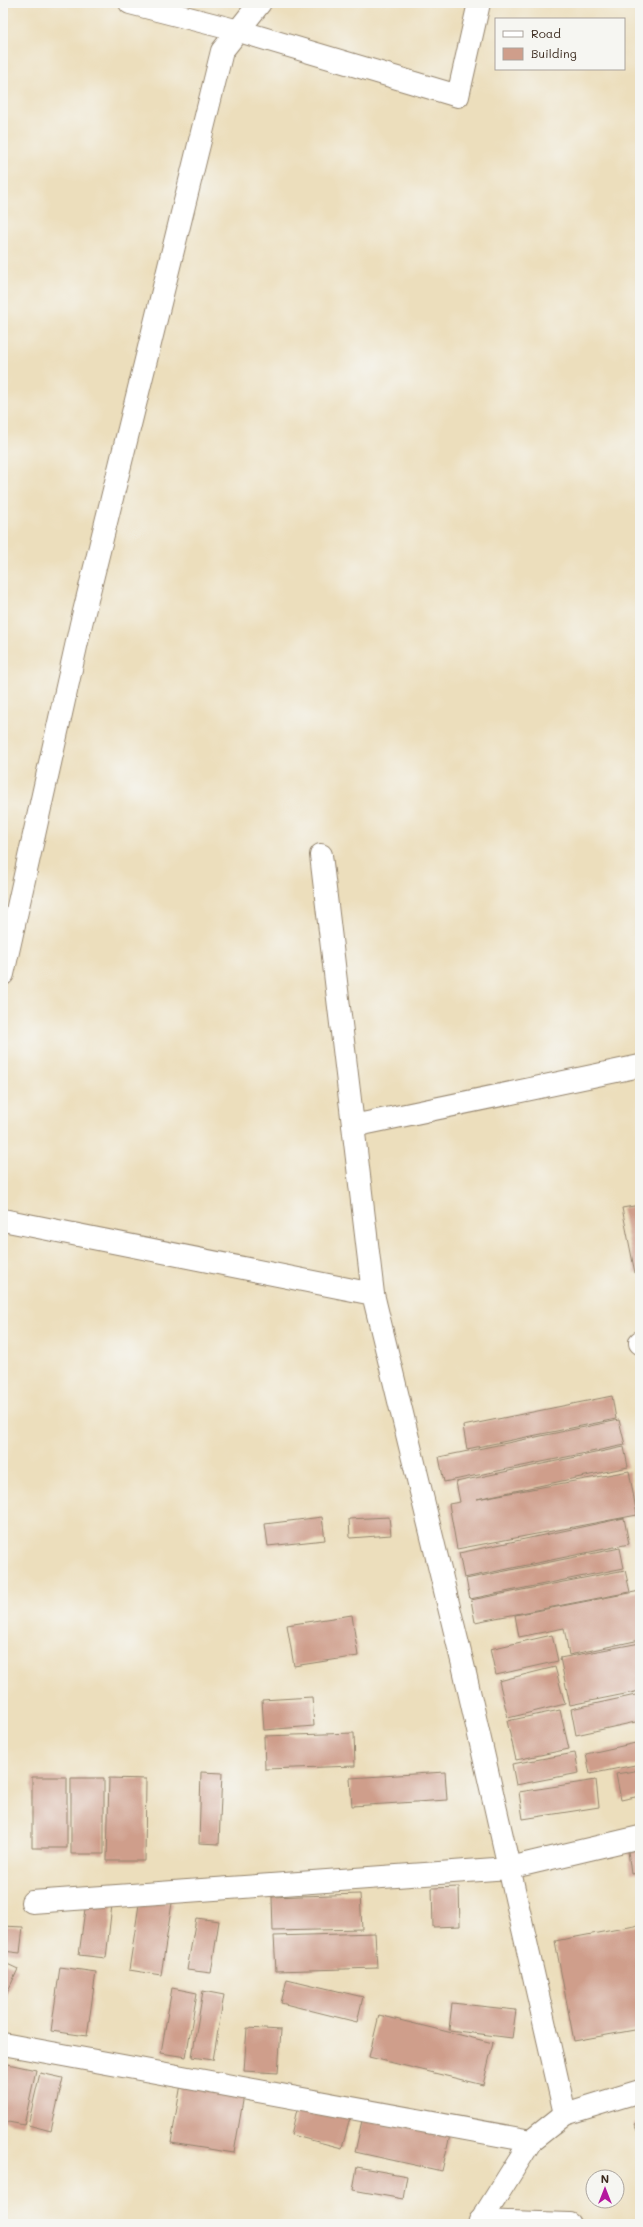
<svg xmlns="http://www.w3.org/2000/svg" width="643" height="2227" font-family="Mali,sans-serif">
	<style>
		.building { fill: #cf9e8b }
		.lines { fill: none; stroke-linecap: round; stroke-linejoin: round }
		.minor-casing { stroke: #94846d; stroke-width: 24 }
		.tertiary-casing { stroke: #94846d; stroke-width: 24 }
		.minor { stroke: #fff; stroke-width: 22 }
		.tertiary { stroke: #fff; stroke-width: 22 }
	</style>
	<rect width="100%" height="100%" fill="#f6f6f2"/>
	<filter id="ink" filterUnits="userSpaceOnUse"><feTurbulence type="fractalNoise" baseFrequency=".025" numOctaves="2"/><feDisplacementMap in="SourceGraphic" scale="8" xChannelSelector="R" yChannelSelector="G"/><feConvolveMatrix kernelMatrix="1 2 1 2 8 2 1 2 1" color-interpolation-filters="sRGB"/></filter>
	<filter id="wash" filterUnits="userSpaceOnUse"><feTurbulence type="fractalNoise" baseFrequency=".012" numOctaves="4" result="noise"/><feDisplacementMap in="SourceGraphic" scale="16" xChannelSelector="R" yChannelSelector="G"/><feGaussianBlur stdDeviation="0.9" result="paint"/><feColorMatrix in="noise" values="0 0 0 0 0 0 0 0 0 0 0 0 0 0 0 0 0 1.4 0 .05"/><feComposite in="paint" operator="in"/></filter>
	<g filter="url(#wash)">
		<rect width="100%" height="100%" fill="#ecdebc"/>
		<g id="blocks">
			<path class="building" d="M640 1205V1272L635 1273 622 1208Z
				M612 1396 616 1419 467 1449 463 1426Z
				M619 1420 625 1445 444 1482 439 1457Z
				M624 1447 628 1467 477 1499 629 1471 637 1515 457 1549 449 1504 460 1502 456 1482Z
				M322 1517 325 1540 268 1546 265 1524Z
				M389 1517 391 1535 350 1538 349 1519Z
				M624 1518 629 1544 464 1578 459 1553Z
				M620 1548 624 1568 470 1599 466 1579Z
				M625 1570 630 1592 475 1622 471 1600Z
				M640 1591V1640L569 1655 564 1628 519 1637 515 1615Z
				M352 1615 358 1656 294 1666 287 1625Z
				M552 1635 558 1661 496 1675 490 1649Z
				M640 1643V1691L570 1705 560 1658Z
				M555 1667 565 1704 508 1718 499 1681Z
				M640 1694V1721L576 1735 571 1709Z
				M312 1697 314 1726 264 1730 262 1700Z
				M560 1710 569 1749 516 1760 507 1721Z
				M354 1733 355 1766 265 1769 264 1736Z
				M640 1742V1764L590 1774 586 1754Z
				M575 1753 579 1773 516 1785 512 1764Z
				M640 1770V1796L621 1800 616 1774Z
				M201 1772 222 1773 219 1844 199 1843Z
				M445 1772 447 1800 352 1806 350 1778Z
				M32 1777H67V1848H32Z
				M71 1778H104V1854H71Z
				M109 1778 146 1779 145 1861H107Z
				M596 1780 599 1807 523 1819 519 1792Z
				M640 1850V1873L631 1874 628 1851Z
				M459 1887 460 1926 433 1927 432 1888Z
				M360 1894 362 1929 273 1931 272 1897Z
				M140 1898 172 1903 161 1975 129 1970Z
				M86 1901 112 1905 106 1958 79 1955Z
				M196 1918 219 1921 211 1973 187 1970Z
				M640 1925V2029L574 2041 555 1941Z
				M3 1926 23 1927 20 1953 3 1951Z
				M375 1933 377 1968 276 1971 274 1936Z
				M3 1962 18 1969 3 2002Z
				M60 1967 96 1972 87 2036 51 2031Z
				M287 1979 363 1997 357 2022 281 2003Z
				M172 1988 197 1993 186 2057 161 2053Z
				M203 1991 224 1995 213 2060 192 2057Z
				M452 2003 516 2010 512 2038 449 2030Z
				M379 2015 493 2043 483 2085 369 2057Z
				M247 2028 281 2030 278 2073 244 2071Z
				M8 2064 36 2070 24 2125 3 2121V2085Z
				M40 2073 63 2078 51 2131 28 2125Z
				M181 2084 244 2095 234 2153 171 2143Z
				M298 2105 350 2118 342 2148 291 2135Z
				M363 2116 450 2135 442 2171 355 2152Z
				M640 2121V2137L634 2124Z
				M357 2167 407 2176 403 2199 353 2190Z"/>
		</g>
	</g>
	<g filter="url(#ink)">
		<use href="#blocks" fill-opacity="0" stroke="#94846d" stroke-width="1"/>
		<g class="lines">
			<g class="minor-casing">
				<path id="minor" d="M130 3 239 31 458 96 479 3
					M321 855 373 1294
					M3 974 81 624 222 51 260 3
					M353 1126 640 1066
					M3 1220 373 1294 464 1669 565 2114
					M640 1342V1343
					M32 1902 509 1868 640 1837
					M3 2044 531 2141
					M480 2221 570 2224"/>
			</g>
			<g class="tertiary-casing">
				<path id="tertiary" d="M479 2224 531 2141 565 2114 640 2091"/>
			</g>
			<use href="#minor" class="minor"/>
			<use href="#tertiary" class="tertiary"/>
		</g>
	</g>
	<rect width="643" height="2227" fill="none" stroke="#f6f6f2" stroke-width="16"/>
	<rect x="495" y="18" width="130" height="52" fill="#f6f6f2" stroke="#aba49d"/>
	<rect x="503" y="31" width="20" height="6" fill="#ffffff" stroke="#aba49d"/>
	<text x="531" y="38" font-size="12" fill="#3b2a1e">Road</text>
	<rect x="503" y="48" width="20" height="12" fill="#cf9e8b" stroke="#aba49d"/>
	<text x="531" y="58" font-size="12" fill="#3b2a1e">Building</text>
	<g transform="translate(605 2189)"><circle r="19" fill="#f6f6f2" stroke="#aba49d"/>
	<path d="M0-3L7 15L0 10L-7 15Z" fill="#b5179e"/>
	<text y="-6" font-size="11" font-weight="bold" text-anchor="middle" fill="#3b2a1e">N</text>
	</g>
</svg>
